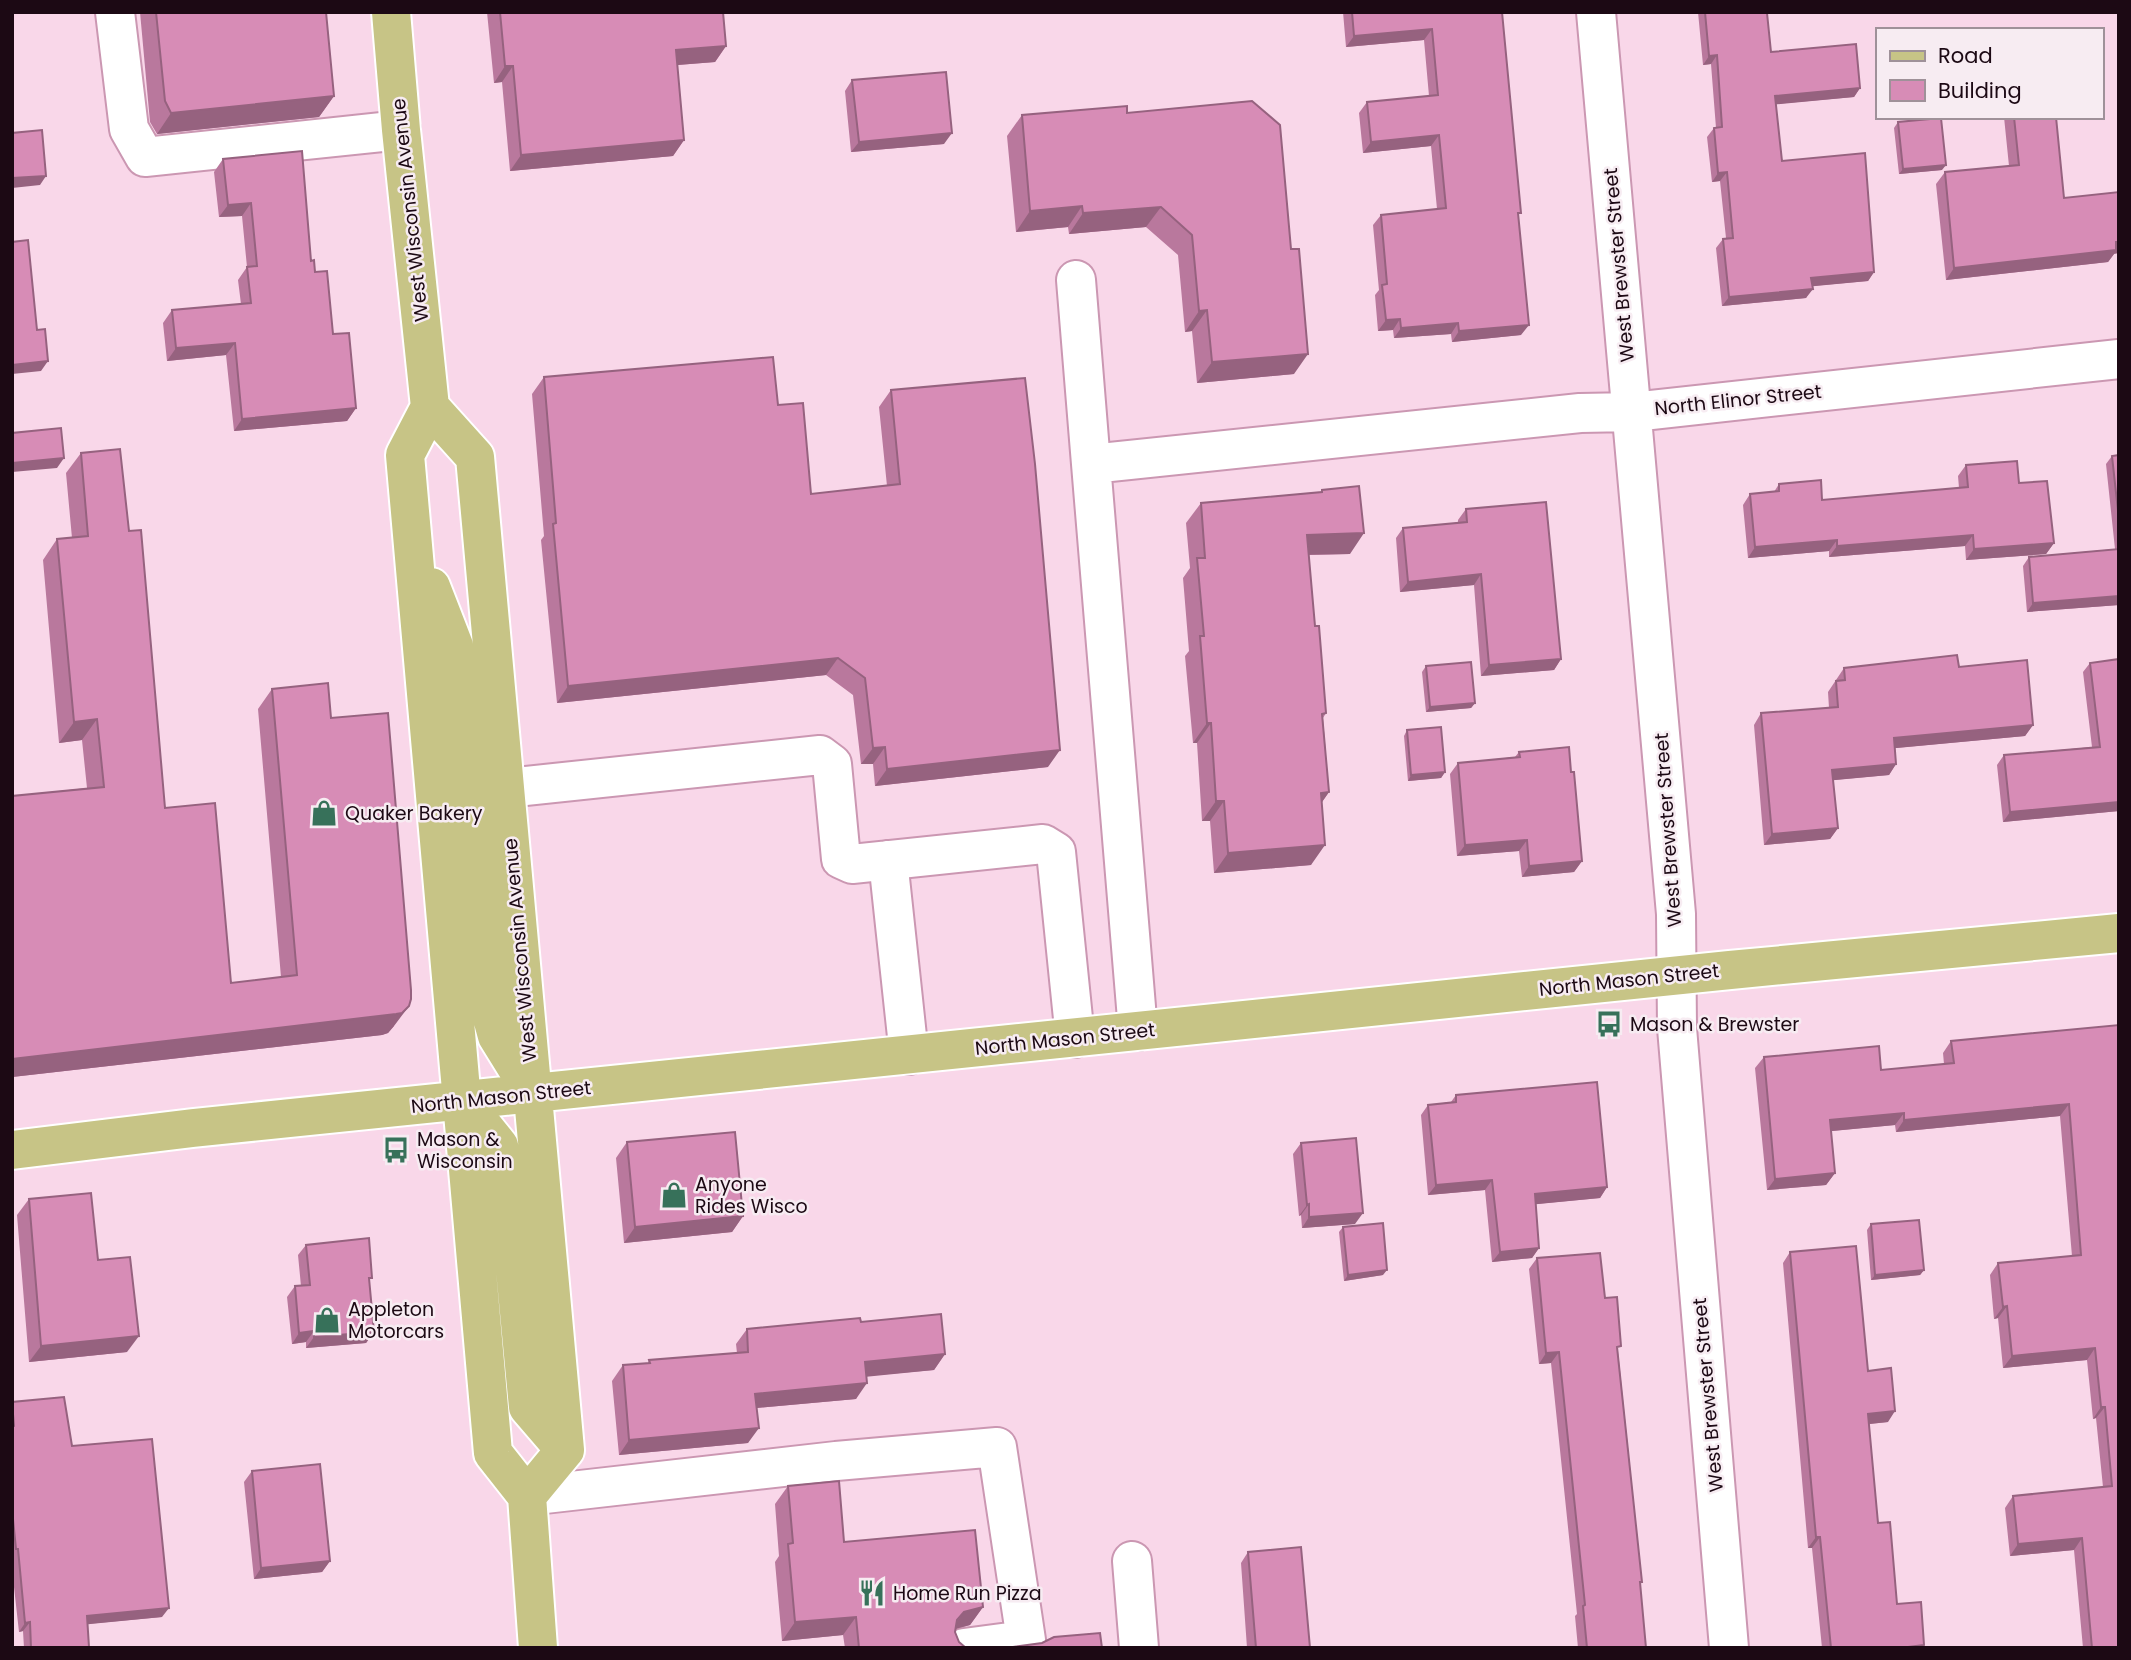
<svg xmlns="http://www.w3.org/2000/svg" width="2131" height="1660" font-family="Poppins,sans-serif">
	<style>
		.lines { fill: none; stroke-linecap: round; stroke-linejoin: round }
		.minor-casing { stroke: #cb97b2; stroke-width: 42 }
		.major-casing { stroke: #fff; stroke-width: 42 }
		.minor { stroke: #fff; stroke-width: 38 }
		.major { stroke: #c7c486; stroke-width: 38 }
		.wall { fill: #b9789d }
		.shaded-wall { fill: #96627f }
		.building { fill: #d78cb6; stroke: #96627f; stroke-width: 2 }
		.labels { text-anchor: middle; dominant-baseline: central; stroke-width: 5; stroke-linejoin: round; paint-order: stroke }
		.street-label { font-size: 19px; fill: #1c0914; stroke: #f7ecf2 }
		.poi-label { font-size: 19px; fill: #1c0914; stroke: #f7ecf2; text-anchor: start }
	</style>
	<rect width="100%" height="100%" fill="#f9d7e9"/>
	<g class="lines">
		<g class="minor-casing">
			<path id="minor" d="M115 12 129 129 145 157 401 130
				M1596 12 1676 914 1677 1028 1729 1648
				M1076 280 1091 464
				M506 788 820 755 832 764 841 859 852 864 1043 844 1056 852 1075 1038
				M888 860 909 1055
				M1138 1031 1091 464 1580 413 1633 412 2119 359
				M527 1496 836 1461 997 1447 1026 1640 964 1648
				M1132 1561 1139 1648"/>
		</g>
		<g class="major-casing">
			<path id="major" d="M391 12 401 130 430 407 405 455 493 1453 527 1496 538 1648
				M430 407 475 457 565 1450 527 1496
				M431 587 454 646 491 1014 497 1036 528 1086
				M462 1100 499 1146 506 1175 528 1407 565 1450
				M12 1150 193 1128 1730 970 2119 933"/>
		</g>
		<use href="#minor" class="minor"/>
		<use href="#major" class="major"/>
	</g>
	<path class="wall" d="M140 12H326L334 96 319 117 157 134 150 122Z
		M487 12H723L726 46 715 62 677 65 684 140 673 156 510 171 502 82 494 83Z
		M1343 12H1502L1518 217 1521 335 1452 342 1451 334 1394 338 1393 330 1378 331 1375 295 1379 290 1373 225 1381 215 1437 209 1431 146 1363 153 1359 113 1367 102 1429 96 1424 40 1346 47Z
		M1698 12H1762L1771 52 1860 88 1854 97 1776 104 1782 161 1874 272 1868 281 1812 286 1806 298 1722 306 1716 248 1723 239 1726 238 1720 181 1712 182 1707 137 1714 128H1716L1711 64 1703 65Z
		M852 80 944 144 851 152 845 91Z
		M1127 113 1294 374 1197 383 1192 331 1185 332 1178 255 1146 227 1069 234 1068 227 1016 232 1007 136 1022 115Z
		M2004 117H2056L2064 198 2114 254 2108 262 1946 280 1936 184 1945 172 2009 166Z
		M1898 122 1942 170 1899 174 1894 128Z
		M223 159 311 261 356 408 347 421 234 431 226 355 167 361 163 323 172 310 241 304 238 280 247 267 242 216 219 217 214 172Z
		M544 377 778 405 811 494 887 486 879 407 891 390 1048 767 875 786 873 764H861L853 695 826 675 557 703 541 540 544 536 532 394Z
		M81 453 129 531 165 808 231 983 281 977 258 709 272 689 331 718 394 1026 388 1033 382 1035 12 1077V796L87 788 82 740 59 743 43 560 57 539 72 538 66 473Z
		M2119 455V605L2027 612 2023 566 2029 557 2115 549 2106 464 2112 456Z
		M1966 465 2019 483 2054 543 2046 554 1966 560 1965 546 1829 557V551L1748 558 1743 505 1750 494 1774 492 1779 484 1822 500 1959 488 1958 476Z
		M1322 490 1350 554 1308 555 1315 626 1326 713 1323 718 1329 792 1322 802 1311 865 1214 873 1210 821H1202L1197 743H1193L1185 656 1189 651 1183 578 1190 568 1186 523 1201 503 1320 492Z
		M1466 509 1561 659 1554 670 1481 676 1474 585 1400 592 1396 538 1403 528 1458 523V520Z
		M2090 663 2119 811 2003 822 1997 765 2004 755 2092 747 2083 672Z
		M1426 666 1475 703 1471 708 1426 712 1422 672Z
		M1959 667 2033 725 2025 736 1895 748 1896 764 1889 775 1833 780 1838 828 1830 839 1764 845 1754 725 1761 713 1829 708 1828 692 1844 668Z
		M1407 730 1445 772 1441 778 1408 781 1404 736Z
		M1519 752 1582 861 1574 872 1522 877 1519 851 1457 856 1450 774 1458 763 1515 757Z
		M2119 1025V1648H2083L2074 1550 2010 1556 2005 1508 2013 1496 2103 1487 2096 1418 2093 1419 2087 1360 2003 1368 1998 1318 1994 1319 1990 1275 1998 1263 2072 1256 2060 1116 1896 1132 1895 1125 1831 1131 1835 1173 1826 1185 1767 1190 1755 1068 1764 1057 1881 1070 1944 1064 1943 1053 1951 1041Z
		M1456 1095 1607 1187 1600 1198 1536 1204 1539 1248 1532 1258 1492 1262 1485 1190 1428 1195 1421 1115 1428 1105 1451 1102Z
		M627 1142 743 1216 732 1232 624 1243 616 1158Z
		M1301 1143 1355 1224 1302 1228 1301 1215 1299 1216 1293 1154Z
		M29 1199 98 1260 127 1352 29 1362 17 1215Z
		M1871 1224 1924 1270 1920 1275 1871 1280 1867 1230Z
		M1343 1227 1383 1275 1344 1281 1339 1232Z
		M306 1245 369 1282 374 1332 366 1343 306 1348V1342L292 1344 287 1297 295 1286H301L298 1255Z
		M1790 1252 1868 1371 1888 1422 1869 1424 1878 1523 1897 1604 1922 1648H1822L1812 1548H1808L1783 1263Z
		M1537 1258 1605 1298 1618 1351 1642 1582 1640 1585 1646 1648H1578L1575 1616 1577 1614 1551 1363 1539 1364 1529 1269Z
		M861 1322 945 1354 934 1370 866 1376 856 1399 757 1408 748 1443 619 1455 612 1381 623 1365 648 1363 649 1360 737 1353 736 1344 747 1329Z
		M12 1407 72 1446 162 1617 87 1624 89 1648H24L23 1631 19 1632 12 1569Z
		M252 1471 330 1561 322 1572 254 1579 244 1482Z
		M788 1486 844 1542 983 1607 970 1625 956 1629 955 1632 959 1642 966 1648H845L843 1635 782 1641 775 1562 779 1556 775 1504Z
		M1248 1552 1310 1648H1247L1241 1563Z"/>
	<path class="shaded-wall" d="M1432 29 1424 40 1346 47 1354 36Z
		M726 46 715 62 665 66 676 50Z
		M1717 55 1711 64 1703 65 1709 56Z
		M505 66H513L502 82 494 83Z
		M1860 88 1854 97 1769 105 1775 96Z
		M334 96 319 117 157 134 171 113Z
		M952 133 944 144 851 152 859 142Z
		M1439 135 1431 146 1363 153 1371 142Z
		M684 140 673 156 510 171 521 155Z
		M1946 165 1942 170 1899 174 1903 169Z
		M1727 172 1720 181 1712 182 1718 173Z
		M46 176 40 185 12 188V178Z
		M251 203 242 216 219 217 228 205Z
		M1082 206 1068 227 1016 232 1030 211Z
		M1161 207 1146 227 1069 234 1083 213Z
		M2116 242H2119V253L2114 254 2108 262 1946 280 1954 268Z
		M1874 272 1868 281 1805 287 1811 278Z
		M1813 289 1806 298 1722 306 1729 297Z
		M1207 310 1192 331 1185 332 1199 311Z
		M1400 319 1393 330 1378 331 1386 320Z
		M1458 323 1451 334 1394 338 1401 328Z
		M1529 325 1521 335 1452 342 1459 331Z
		M235 343 226 355 167 361 176 348Z
		M1308 354 1294 374 1197 383 1212 362Z
		M48 361 41 371 12 374V365Z
		M356 408 347 421 234 431 242 419Z
		M64 458 57 468 12 472V463Z
		M1364 533 1350 554 1293 555 1307 535Z
		M1973 535 1965 546 1829 557 1837 546Z
		M1837 540 1829 551 1748 558 1755 547Z
		M2054 543 2046 554 1966 560 1974 549Z
		M1481 574 1474 585 1400 592 1408 582Z
		M2119 596V605L2027 612 2033 603Z
		M838 658 826 675 557 703 568 686Z
		M1561 659 1554 670 1481 676 1489 665Z
		M1475 703 1471 708 1426 712 1430 707Z
		M97 719 82 740 59 743 74 722Z
		M1207 723H1211L1197 743H1193Z
		M2033 725 2025 736 1886 749 1894 738Z
		M885 747 873 764H861L873 748Z
		M1060 750 1048 767 875 786 887 769Z
		M1896 764 1889 775 1825 781 1832 770Z
		M1445 772 1441 778 1408 781 1411 775Z
		M1329 792 1315 812 1321 793Z
		M1216 801H1224L1210 821H1202Z
		M2119 802V811L2003 822 2010 812Z
		M1838 828 1830 839 1764 845 1772 834Z
		M1527 840 1519 851 1457 856 1465 845Z
		M1325 845 1311 865 1214 873 1228 853Z
		M1582 861 1574 872 1522 877 1529 866Z
		M409 1006 394 1026 388 1033 382 1035 12 1077V1059Z
		M2069 1104 2060 1116 1896 1132 1904 1120Z
		M1904 1113 1895 1125 1822 1132 1830 1120Z
		M1835 1173 1826 1185 1767 1190 1775 1179Z
		M1492 1180 1485 1190 1428 1195 1436 1185Z
		M1607 1187 1600 1198 1528 1205 1535 1194Z
		M1309 1204 1301 1215 1299 1216 1307 1205Z
		M1363 1213 1355 1224 1302 1228 1309 1217Z
		M743 1216 732 1232 624 1243 635 1227Z
		M1539 1248 1532 1258 1492 1262 1500 1252Z
		M1387 1270 1383 1275 1344 1281 1348 1275Z
		M1924 1270 1920 1275 1871 1280 1875 1275Z
		M2007 1306 1998 1318 1994 1319 2003 1307Z
		M314 1331 306 1342 292 1344 299 1333Z
		M374 1332 366 1343 306 1348 314 1337Z
		M139 1336 127 1352 29 1362 41 1346Z
		M2095 1348 2087 1360 2003 1368 2012 1356Z
		M1559 1352 1551 1363 1539 1364 1546 1353Z
		M945 1354 934 1370 854 1378 865 1362Z
		M867 1383 856 1399 745 1409 755 1394Z
		M2101 1407H2105L2096 1418 2093 1419Z
		M1895 1411 1888 1422 1860 1425 1868 1414Z
		M759 1428 748 1443 619 1455 629 1440Z
		M1816 1537H1820L1812 1548H1808Z
		M2082 1538 2074 1550 2010 1556 2018 1544Z
		M330 1561 322 1572 254 1579 261 1568Z
		M983 1607 970 1625 951 1630 964 1612Z
		M169 1608 162 1617 80 1625 87 1616Z
		M856 1617 843 1635 782 1641 795 1622Z
		M30 1622 23 1631 19 1632 25 1623Z
		M1924 1645 1922 1648H1899L1900 1647Z"/>
	<path class="building" d="M156 12H326L334 96 171 113 165 101Z
		M500 12H723L726 46 676 50 684 140 521 155 513 66H505Z
		M1352 12H1502L1521 213H1518L1529 325 1459 331 1458 323 1401 328 1400 319 1386 320 1382 285 1387 284 1381 215 1446 208 1439 135 1371 142 1367 102 1438 95 1432 29 1354 36Z
		M1705 12 1767 13 1771 52 1856 44 1860 88 1775 96 1782 161 1865 153 1874 272 1811 278 1813 289 1729 297 1723 239 1733 238 1727 172 1718 173 1714 128 1722 127 1717 55 1709 56Z
		M946 72 952 133 859 142 852 80Z
		M1252 101 1280 125 1291 249H1299L1308 354 1212 362 1207 310 1199 311 1192 235 1161 207 1083 213 1082 206 1030 211 1022 115 1127 106V113Z
		M2014 117H2056L2064 198 2119 192V242H2116V250L1954 268 1945 172 2019 165Z
		M1941 118 1946 165 1903 169 1898 122Z
		M42 130 46 176 12 178V133Z
		M302 151 311 261 314 260 315 272 327 271 333 334 349 333 356 408 242 419 235 343 176 348 172 310 251 303 247 267 257 266 251 203 228 205 223 159Z
		M28 240 37 330 45 329 48 361 12 365V242Z
		M773 357 778 405 803 403 811 494 900 484 891 390 1025 378 1035 464 1060 750 887 769 885 747 873 748 865 678 838 658 568 686 553 524 556 523 544 377Z
		M61 428 64 458 12 463V433Z
		M120 449 129 531 141 530 165 808 215 803 231 983 297 975 272 689 328 683 331 718 388 713 411 990V999L409 1006 402 1013 396 1014 12 1059V796L104 787 97 719 74 722 57 539 88 536 81 453Z
		M2119 455V520L2112 456Z
		M2017 461 2019 483 2047 481 2054 543 1974 549 1973 535 1837 546V540L1755 547 1750 494 1779 491V484L1821 480 1822 500 1968 487 1966 465Z
		M1359 486 1364 533 1307 535 1315 626H1319L1326 713 1322 714 1329 792 1321 793 1325 845 1228 853 1224 801H1216L1211 723H1207L1200 636H1204L1197 558H1205L1201 503 1322 492V490Z
		M1546 502 1561 659 1489 665 1481 574 1408 582 1403 528 1467 522 1466 509Z
		M2119 549V596L2033 603 2029 557Z
		M1957 655 1959 667 2027 660 2033 725 1894 738 1896 764 1832 770 1838 828 1772 834 1761 713 1838 707 1836 681 1845 680 1844 668Z
		M2119 659V802L2010 812 2004 755 2100 747 2090 663Z
		M1471 662 1475 703 1430 707 1426 666Z
		M1441 727 1445 772 1411 775 1407 730Z
		M1569 747 1571 772H1574L1582 861 1529 866 1527 840 1465 845 1458 763 1520 757 1519 752Z
		M2119 1025V1648H2092L2082 1538 2018 1544 2013 1496 2112 1486 2105 1407H2101L2095 1348 2012 1356 2007 1306 2003 1307 1998 1263 2081 1255 2069 1104 1904 1120V1113L1830 1120 1835 1173 1775 1179 1764 1057 1879 1046 1881 1070 1954 1063 1951 1041Z
		M1597 1082 1607 1187 1535 1194 1539 1248 1500 1252 1492 1180 1436 1185 1428 1105 1456 1102V1095Z
		M735 1132 743 1216 635 1227 627 1142Z
		M1356 1138 1363 1213 1309 1217V1204L1307 1205 1301 1143Z
		M91 1193 98 1260 130 1257 139 1336 41 1346 29 1199Z
		M1919 1220 1924 1270 1875 1275 1871 1224Z
		M1383 1223 1387 1270 1348 1275 1343 1227Z
		M369 1238 372 1278H369L374 1332 314 1337V1331L299 1333 295 1286 310 1285 306 1245Z
		M1856 1246 1868 1371 1891 1368 1895 1411 1868 1414 1878 1523 1890 1522 1897 1604 1921 1602 1924 1645 1900 1648H1831L1820 1537H1816L1790 1252Z
		M1600 1253 1605 1298 1617 1297 1621 1346 1617 1347 1642 1582H1640L1646 1648H1587L1583 1606 1585 1605 1559 1352 1546 1353 1537 1258Z
		M941 1314 945 1354 865 1362 867 1383 755 1394 759 1428 629 1440 623 1365 650 1363 649 1360 748 1352 747 1329 860 1318 861 1322Z
		M64 1397 72 1446 152 1439 169 1608 87 1616 89 1647 84 1648H31L30 1622 25 1623 18 1549H16L12 1509V1427L14 1426 12 1402Z
		M320 1464 330 1561 261 1568 252 1471Z
		M839 1481 844 1542 975 1530 983 1607 964 1612 957 1620 955 1632 959 1642 966 1648H859L856 1617 795 1622 788 1544 793 1543 788 1486Z
		M1301 1547 1310 1648H1256L1248 1552Z
		M1100 1633 1102 1648H1006L1042 1643 1054 1637Z"/>
	<defs>
		<g id="shop-bare" transform="scale(2.1)"><path d="M-5-2.5h2.3a2.7 3.5 0 0 1 5.4 0H5L5.5 6h-11ZM-1.5-2.5h3a1.5 2.3 0 0 0-3 0Z" fill="#37715a" stroke="#f7ecf2" stroke-width="2.5" paint-order="stroke"/></g>
		<g id="bus-bare" transform="scale(2.1)"><path d="M-5-6H5V4H4V6H2V4H-2V6H-4V4H-5ZM-3.5-4V0h7V-4ZM-3.5 1.2v1.5H-2V1.2ZM2 1.2v1.5H3.5V1.2Z" fill="#37715a" stroke="#f7ecf2" stroke-width="2.5" paint-order="stroke"/></g>
		<g id="restaurant-bare" transform="scale(2.1)"><path d="M-5-6h1v4h1v-4h1v4h1v-4h1v5L-1.5 .5V6h-2V.5L-5-1ZM5-6V6H3V1.5H1.5Q1.5-4 5-6Z" fill="#37715a" stroke="#f7ecf2" stroke-width="2.5" paint-order="stroke"/></g>
	</defs>
	<g fill-rule="evenodd">
		<use href="#shop-bare" x="324" y="813"/>
		<use href="#bus-bare" x="1609" y="1024"/>
		<use href="#bus-bare" x="396" y="1150"/>
		<use href="#shop-bare" x="674" y="1195"/>
		<use href="#shop-bare" x="327" y="1320"/>
		<use href="#restaurant-bare" x="872" y="1593"/>
	</g>
	<g class="labels">
		<g class="street-label">
			<text transform="translate(410 210) rotate(-96)">West Wisconsin Avenue</text>
			<text transform="translate(1619 265) rotate(-95)">West Brewster Street</text>
			<text transform="translate(1738 400) rotate(-6)">North Elinor Street</text>
			<text transform="translate(1668 830) rotate(-94)">West Brewster Street</text>
			<text transform="translate(520 950) rotate(-95)">West Wisconsin Avenue</text>
			<text transform="translate(1629 980) rotate(-6)">North Mason Street</text>
			<text transform="translate(1065 1039) rotate(-6)">North Mason Street</text>
			<text transform="translate(501 1097) rotate(-6)">North Mason Street</text>
			<text transform="translate(1708 1395) rotate(-95)">West Brewster Street</text>
		</g>
		<g class="poi-label">
			<text x="345" y="813">Quaker Bakery</text>
			<text x="1630" y="1024">Mason &amp; Brewster</text>
			<text x="417" y="1139">Mason &amp;<tspan x="417" dy="22">Wisconsin</tspan></text>
			<text x="695" y="1184">Anyone<tspan x="695" dy="22">Rides Wisco</tspan></text>
			<text x="348" y="1309">Appleton<tspan x="348" dy="22">Motorcars</tspan></text>
			<text x="893" y="1593">Home Run Pizza</text>
		</g>
	</g>
	<rect width="2131" height="1660" fill="none" stroke="#1c0914" stroke-width="28"/>
	<rect x="1876" y="28" width="228" height="91" fill="#f7ecf2" stroke="#9f9199" stroke-width="2"/>
	<rect x="1890" y="51" width="35" height="10" fill="#c7c486" stroke="#9f9199" stroke-width="2"/>
	<text x="1938" y="63" font-size="21" fill="#1c0914">Road</text>
	<rect x="1890" y="80" width="35" height="21" fill="#d78cb6" stroke="#9f9199" stroke-width="2"/>
	<text x="1938" y="98" font-size="21" fill="#1c0914">Building</text>
</svg>
